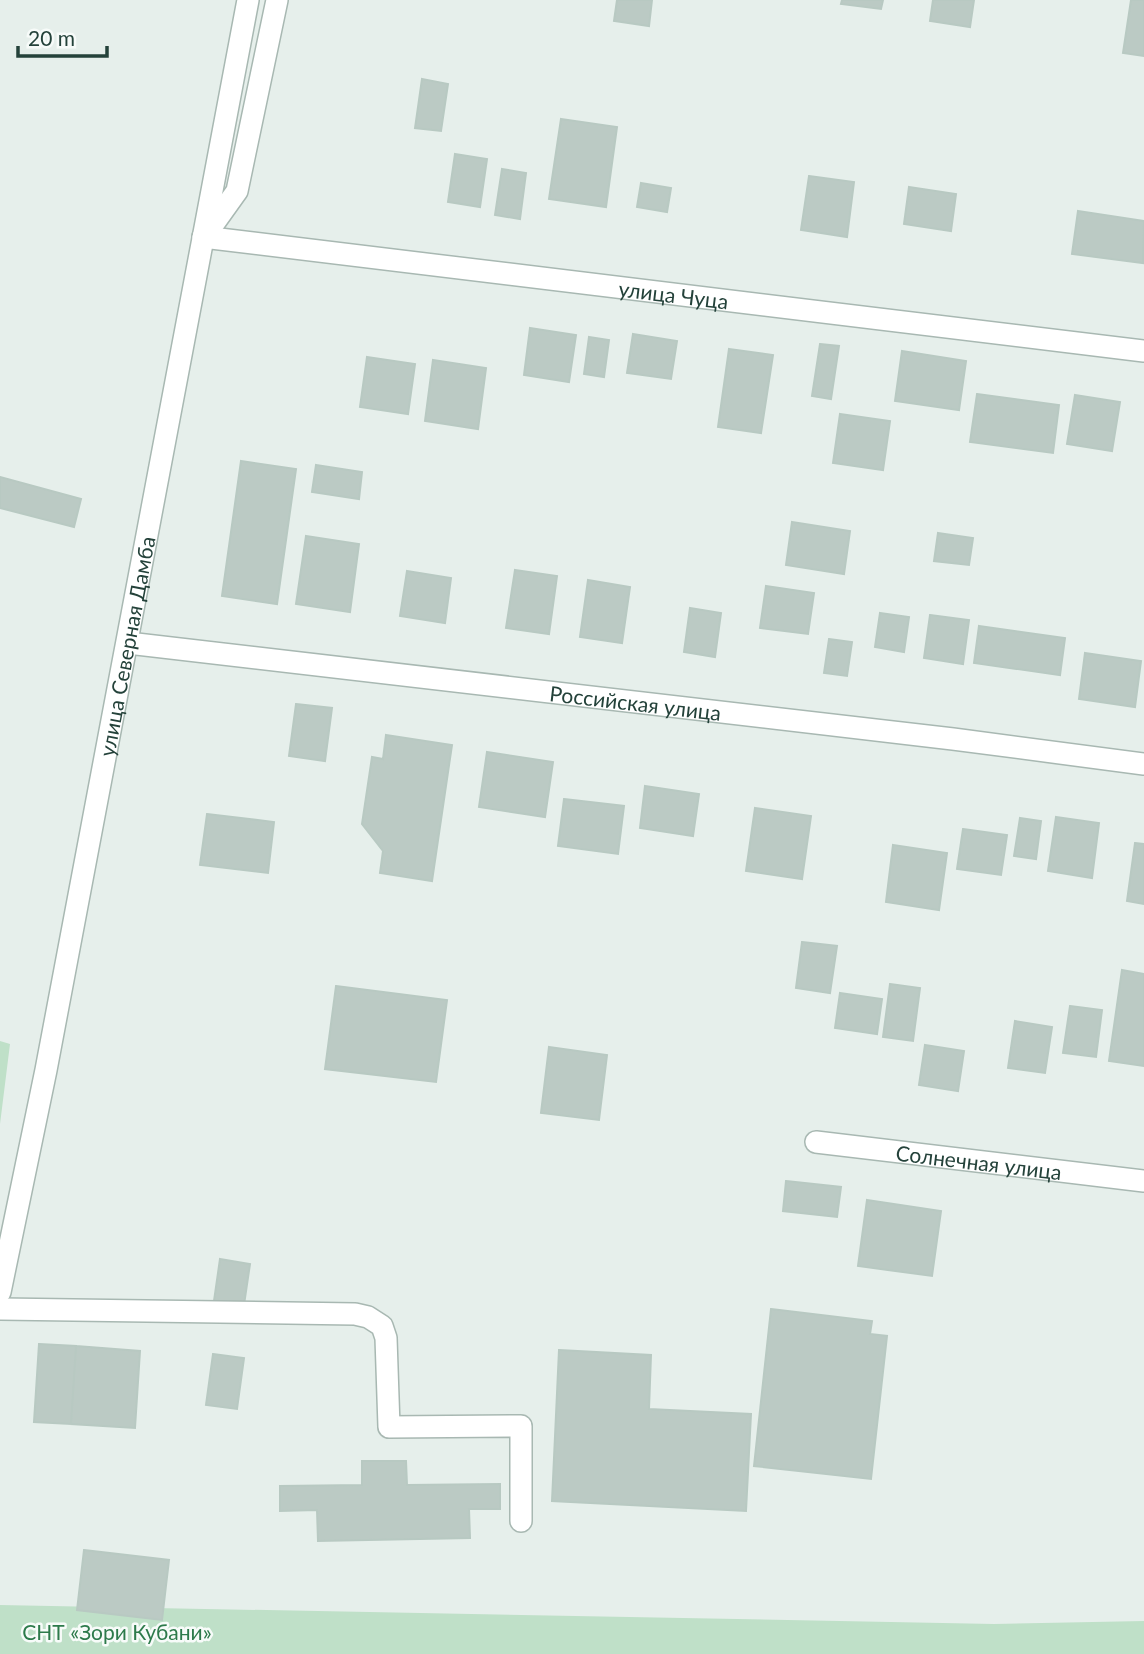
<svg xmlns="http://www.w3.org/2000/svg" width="1144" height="1654" font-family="Lato,sans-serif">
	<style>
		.green { fill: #bfe0c8 }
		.building { fill: #bbcac4; stroke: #b8c9c2; stroke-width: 2 }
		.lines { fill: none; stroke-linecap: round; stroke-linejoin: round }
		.minor-casing { stroke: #a8b8b2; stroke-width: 24 }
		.minor { stroke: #fff; stroke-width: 21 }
		.labels { text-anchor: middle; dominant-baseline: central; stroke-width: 5; stroke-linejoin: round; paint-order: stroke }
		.street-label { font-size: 21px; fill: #24423a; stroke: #f7fbf9 }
		.park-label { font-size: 21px; fill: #2d7a4b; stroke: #f7fbf9 }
	</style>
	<rect width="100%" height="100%" fill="#e6efeb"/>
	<path class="green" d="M0 1041 10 1044 0 1124Z
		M0 1605 994 1624 1144 1621V1654H0Z"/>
	<path class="building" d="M617 0H652L649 26 614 21Z
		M842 0H883L881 9 841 4Z
		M933 0H974L970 27 930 21Z
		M1131 0H1144V56L1123 53Z
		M422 79 448 84 441 131 415 128Z
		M561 119 617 127 606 207 549 199Z
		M455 154 487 159 480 207 448 202Z
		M502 169 526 173 520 219 495 215Z
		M809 176 854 182 847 237 801 230Z
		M641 183 671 188 667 212 637 207Z
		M909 187 956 194 951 231 904 224Z
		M1078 211 1144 221 1143 263 1072 254Z
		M530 328 576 335 569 382 524 375Z
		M633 334 677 341 671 379 627 373Z
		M589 337 609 340 604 377 584 374Z
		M820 344 839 346 831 399 812 396Z
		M729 349 773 355 761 433 718 427Z
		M902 351 966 361 959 410 895 401Z
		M367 357 415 364 408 414 360 407Z
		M433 360 486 368 478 429 425 421Z
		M977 394 1059 405 1053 453 970 442Z
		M1075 395 1120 402 1112 451 1067 444Z
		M840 414 890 421 883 470 833 463Z
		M241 461 296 469 277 604 222 596Z
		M316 465 362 472 359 499 312 492Z
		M0 477 81 499 74 527 0 508Z
		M792 522 850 531 844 574 786 565Z
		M938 533 973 538 969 565 934 561Z
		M306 536 359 544 350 612 296 604Z
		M515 570 557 576 549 634 506 628Z
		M407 571 451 578 445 623 400 616Z
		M588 580 630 587 622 643 580 637Z
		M766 586 814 593 808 634 760 628Z
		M690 608 721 613 715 657 684 652Z
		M880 613 909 617 904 652 875 647Z
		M930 615 969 620 963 664 924 658Z
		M979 626 1065 638 1060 675 974 663Z
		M829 639 852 642 847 676 824 673Z
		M1085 653 1141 661 1135 707 1079 699Z
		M296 704 332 708 325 761 289 756Z
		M386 735 452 745 432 881 380 873 383 851 362 824 372 757 383 759Z
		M487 752 553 762 545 817 479 807Z
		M645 786 699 794 693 836 640 828Z
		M564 799 624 806 618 854 558 846Z
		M755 808 811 816 802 879 746 871Z
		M207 814 274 822 268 873 200 865Z
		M1056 817 1099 823 1092 878 1048 871Z
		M1020 818 1041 821 1036 859 1014 856Z
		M963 829 1007 835 1001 875 957 869Z
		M1135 843 1144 844V904L1127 901Z
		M893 845 947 853 939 910 886 902Z
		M802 942 837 946 830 993 796 988Z
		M1122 970 1144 974V1066L1109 1061Z
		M890 984 920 988 913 1041 883 1037Z
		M336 986 447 1000 436 1082 325 1069Z
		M840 993 882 999 877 1034 835 1028Z
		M1070 1006 1102 1010 1096 1057 1063 1053Z
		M1015 1021 1052 1027 1045 1073 1008 1068Z
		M925 1045 964 1051 958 1091 919 1085Z
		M549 1047 607 1055 599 1120 541 1113Z
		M786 1181 841 1187 837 1217 783 1211Z
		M867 1200 941 1211 932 1276 858 1266Z
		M220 1259 250 1264 244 1305 214 1301Z
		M771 1309 872 1321 870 1334 887 1336 871 1479 754 1466Z
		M39 1344 76 1346 71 1424 34 1422Z
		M76 1346 140 1351 135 1428 71 1424Z
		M559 1350 651 1355 649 1409 751 1414 746 1511 552 1501Z
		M213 1354 244 1358 237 1409 206 1405Z
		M362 1461H406L407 1485 500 1484V1509H469L470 1538 318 1541 317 1510 280 1511V1486L362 1485Z
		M84 1550 169 1560 162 1620 77 1610Z"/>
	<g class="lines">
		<g class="minor-casing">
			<g id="minor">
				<path d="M207 233 237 191 277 0"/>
				<path id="s1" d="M203 237 1144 351"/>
				<path id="s2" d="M128 643 953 739 1144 764"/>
				<path id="s3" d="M816 1142 1144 1181"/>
				<path id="s4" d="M0 1292 46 1070 248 0"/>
				<path d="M0 1309 355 1314 368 1317 382 1326 386 1338 389 1427 521 1426V1521"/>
			</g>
		</g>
		<use href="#minor" class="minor"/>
	</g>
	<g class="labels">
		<g class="street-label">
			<text stroke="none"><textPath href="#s1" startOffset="474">улица Чуца</textPath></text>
			<text stroke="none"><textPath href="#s4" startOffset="658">улица Северная Дамба</textPath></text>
			<text stroke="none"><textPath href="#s2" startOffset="511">Российская улица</textPath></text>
			<text stroke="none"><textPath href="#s3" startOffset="164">Солнечная улица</textPath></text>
		</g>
		<g class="park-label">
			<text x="117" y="1631">СНТ «Зори Кубани»</text>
		</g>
	</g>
	<path d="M18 46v10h89v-10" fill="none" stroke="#24423a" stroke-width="3.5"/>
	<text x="28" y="46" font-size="21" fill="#24423a" stroke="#f7fbf9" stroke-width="5" paint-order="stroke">20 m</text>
</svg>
